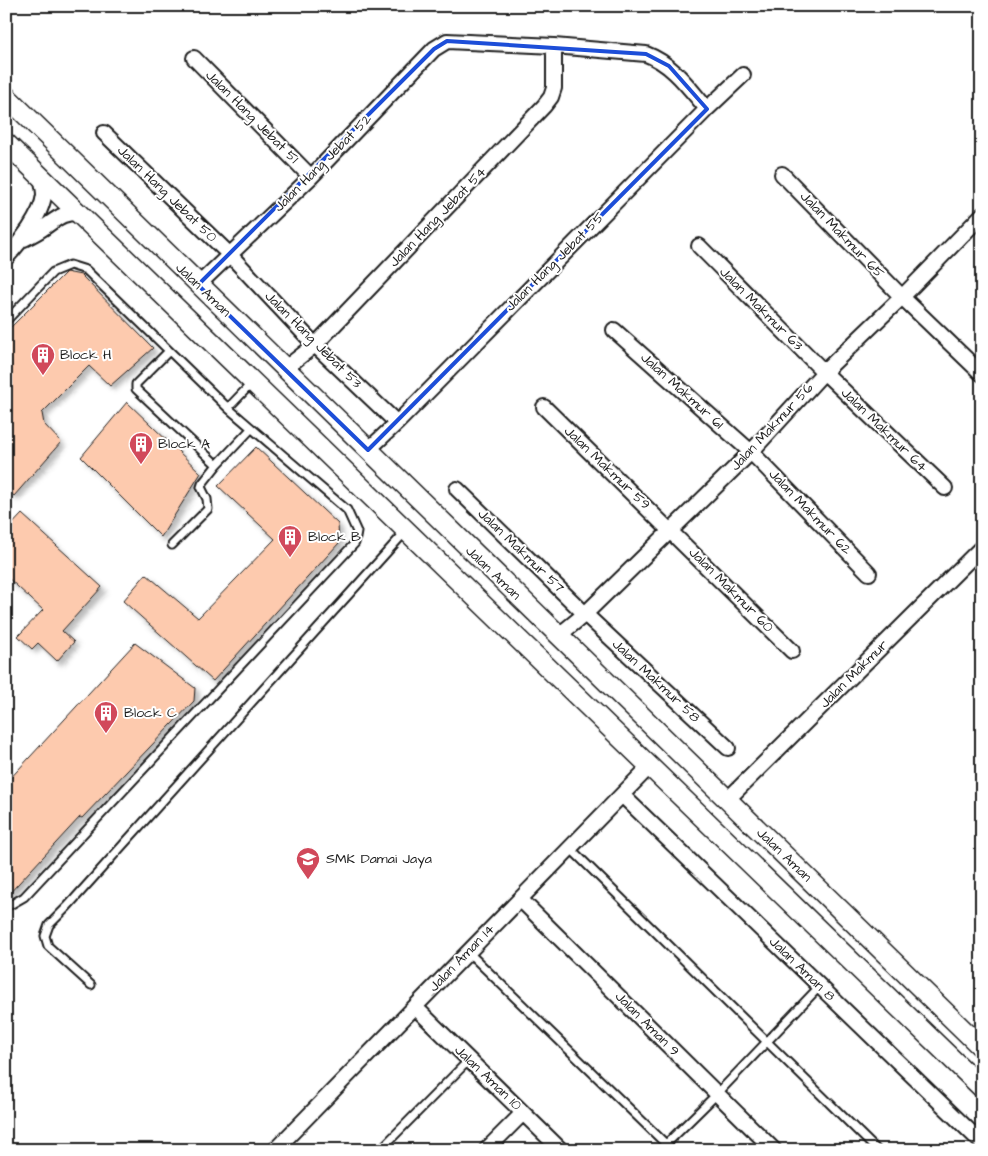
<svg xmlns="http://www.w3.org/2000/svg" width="988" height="1156" font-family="'Architects Daughter',sans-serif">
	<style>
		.building { fill: #fdcaae; stroke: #1c1c1c; filter: url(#shadow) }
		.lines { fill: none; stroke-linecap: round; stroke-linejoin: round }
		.lane-casing { stroke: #1c1c1c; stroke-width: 11 }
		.street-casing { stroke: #1c1c1c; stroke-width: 18 }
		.secondary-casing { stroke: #1c1c1c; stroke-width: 22 }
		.lane { stroke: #fff; stroke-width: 7 }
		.street { stroke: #fff; stroke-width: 14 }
		.secondary { stroke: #fff; stroke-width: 19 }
		.marked { fill: none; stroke: #1d4ed8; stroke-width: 4; stroke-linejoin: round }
		.labels { text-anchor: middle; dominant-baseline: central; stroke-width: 4; stroke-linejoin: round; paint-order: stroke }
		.street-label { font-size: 14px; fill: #1c1c1c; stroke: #fff }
		.poi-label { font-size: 14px; fill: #1c1c1c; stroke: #fff; text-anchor: start }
	</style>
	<defs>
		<filter id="shadow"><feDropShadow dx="4.5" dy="4.5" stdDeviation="2.5" flood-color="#0004"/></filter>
	</defs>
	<rect width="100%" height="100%" fill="#fff"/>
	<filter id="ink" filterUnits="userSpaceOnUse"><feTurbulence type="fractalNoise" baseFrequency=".02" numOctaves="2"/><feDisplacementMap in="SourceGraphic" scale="10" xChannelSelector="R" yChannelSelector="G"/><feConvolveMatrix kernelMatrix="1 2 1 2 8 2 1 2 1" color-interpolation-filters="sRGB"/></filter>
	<g filter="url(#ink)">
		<path class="building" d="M66 272 81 275 153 348 110 386 89 366 42 413 44 424 61 442 14 496 6 489V332Z
			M127 402 201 473 161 537 81 457Z
			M256 447 338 524 339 543 213 681 123 601 146 574 198 618 275 539 218 486Z
			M22 514 102 587 62 631 74 642 57 661 38 643 32 649 18 636 43 610 6 576V531Z
			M135 643 195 688 194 701 82 818 80 817 6 897V783Z"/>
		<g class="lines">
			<g class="lane-casing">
				<path id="lane" d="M6 321 53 272 70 265 86 270 228 408 347 510 357 532 355 543 24 897 10 905 6 904
					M169 351 136 384V389L217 465
					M228 408 252 383
					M172 545 208 509 207 499 201 487 202 484 217 465 251 429
					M570 848 877 1150
					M468 952 672 1150
					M91 985 48 946 45 936 49 925 67 907 406 531
					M380 1150 469 1060
					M660 1150 717 1094 820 986"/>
			</g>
			<g class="street-casing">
				<path id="street" d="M194 58 311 177
					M104 133 230 255 315 345 397 423
					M782 174 902 297 982 374
					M24 239C30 236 36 233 42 229 56 220 61 212 79 213
					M699 246 824 372 945 488
					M6 258C19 244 42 215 44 195 44 189 42 182 41 176
					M198 285 311 177 434 49 447 41 554 46 646 54C673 64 689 88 707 109
					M614 330 751 452 869 573
					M284 369 315 345 544 106 551 97 554 88V46
					M544 407 792 651
					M368 450 397 423 707 109 743 75
					M457 489 585 614 728 748
					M558 636 585 614 751 452 824 372 902 297 982 215
					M622 795 982 1143
					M727 800 982 547
					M520 899 774 1150
					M415 1007 561 1150
					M275 1150 650 766
					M486 1150 523 1113"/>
			</g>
			<g class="secondary-casing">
				<path id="secondary" d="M6 96 982 1048
					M6 143 982 1088"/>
			</g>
			<use href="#lane" class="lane"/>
			<use href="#street" class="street"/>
			<use href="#secondary" class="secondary"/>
		</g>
	</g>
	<path class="marked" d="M447 41 646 54 669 66 707 109 368 450 198 285 434 49Z"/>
	<defs>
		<g id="building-pin" transform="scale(1.25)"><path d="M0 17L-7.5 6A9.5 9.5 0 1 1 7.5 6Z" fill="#d1495b" stroke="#fff"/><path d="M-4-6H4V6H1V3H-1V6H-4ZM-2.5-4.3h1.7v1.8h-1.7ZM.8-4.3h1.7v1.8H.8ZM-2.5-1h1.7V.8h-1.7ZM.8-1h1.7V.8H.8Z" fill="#fff"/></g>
		<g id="school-pin" transform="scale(1.25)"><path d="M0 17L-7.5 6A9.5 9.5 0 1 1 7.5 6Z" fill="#d1495b" stroke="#fff"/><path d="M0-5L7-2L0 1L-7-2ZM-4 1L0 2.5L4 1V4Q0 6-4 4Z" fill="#fff"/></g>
	</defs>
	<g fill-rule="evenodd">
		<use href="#building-pin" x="43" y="355"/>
		<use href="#building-pin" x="141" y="444"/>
		<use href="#building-pin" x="290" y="537"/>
		<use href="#building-pin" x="106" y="713"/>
		<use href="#school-pin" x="308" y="859"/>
	</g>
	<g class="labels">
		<g class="street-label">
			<text transform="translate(252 117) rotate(45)">Jalan Hang Jebat 51</text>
			<text transform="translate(323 163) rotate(-45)">Jalan Hang Jebat 52</text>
			<text transform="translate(167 194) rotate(44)">Jalan Hang Jebat 50</text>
			<text transform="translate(438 217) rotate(-46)">Jalan Hang Jebat 54</text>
			<text transform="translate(842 235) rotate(46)">Jalan Makmur 65</text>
			<text transform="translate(555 262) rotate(-45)">Jalan Hang Jebat 55</text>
			<text transform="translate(203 290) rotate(44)">Jalan Aman</text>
			<text transform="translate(761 309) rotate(45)">Jalan Makmur 63</text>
			<text transform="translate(313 340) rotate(45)">Jalan Hang Jebat 53</text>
			<text transform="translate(682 391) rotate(42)">Jalan Makmur 61</text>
			<text transform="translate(772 427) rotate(-47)">Jalan Makmur 56</text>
			<text transform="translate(884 430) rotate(44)">Jalan Makmur 64</text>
			<text transform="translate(607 468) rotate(44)">Jalan Makmur 59</text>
			<text transform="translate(810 512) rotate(46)">Jalan Makmur 62</text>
			<text transform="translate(521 551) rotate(44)">Jalan Makmur 57</text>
			<text transform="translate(493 573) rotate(44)">Jalan Aman</text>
			<text transform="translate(731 590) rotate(45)">Jalan Makmur 60</text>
			<text transform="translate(854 674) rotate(-45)">Jalan Makmur</text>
			<text transform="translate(656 681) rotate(43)">Jalan Makmur 58</text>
			<text transform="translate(784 855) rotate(44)">Jalan Aman</text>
			<text transform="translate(462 958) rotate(-46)">Jalan Aman 14</text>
			<text transform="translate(802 969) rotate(44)">Jalan Aman 8</text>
			<text transform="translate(647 1024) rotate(45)">Jalan Aman 9</text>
			<text transform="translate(488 1078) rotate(44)">Jalan Aman 10</text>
		</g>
		<g class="poi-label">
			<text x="60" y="355">Block H</text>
			<text x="158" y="444">Block A</text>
			<text x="308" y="537">Block B</text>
			<text x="124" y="713">Block C</text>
			<text x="326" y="859">SMK Damai Jaya</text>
		</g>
	</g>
	<rect width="988" height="1156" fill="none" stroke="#fff" stroke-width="25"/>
	<rect x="12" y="12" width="963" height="1131" fill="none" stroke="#1c1c1c" stroke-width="2" filter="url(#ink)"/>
</svg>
